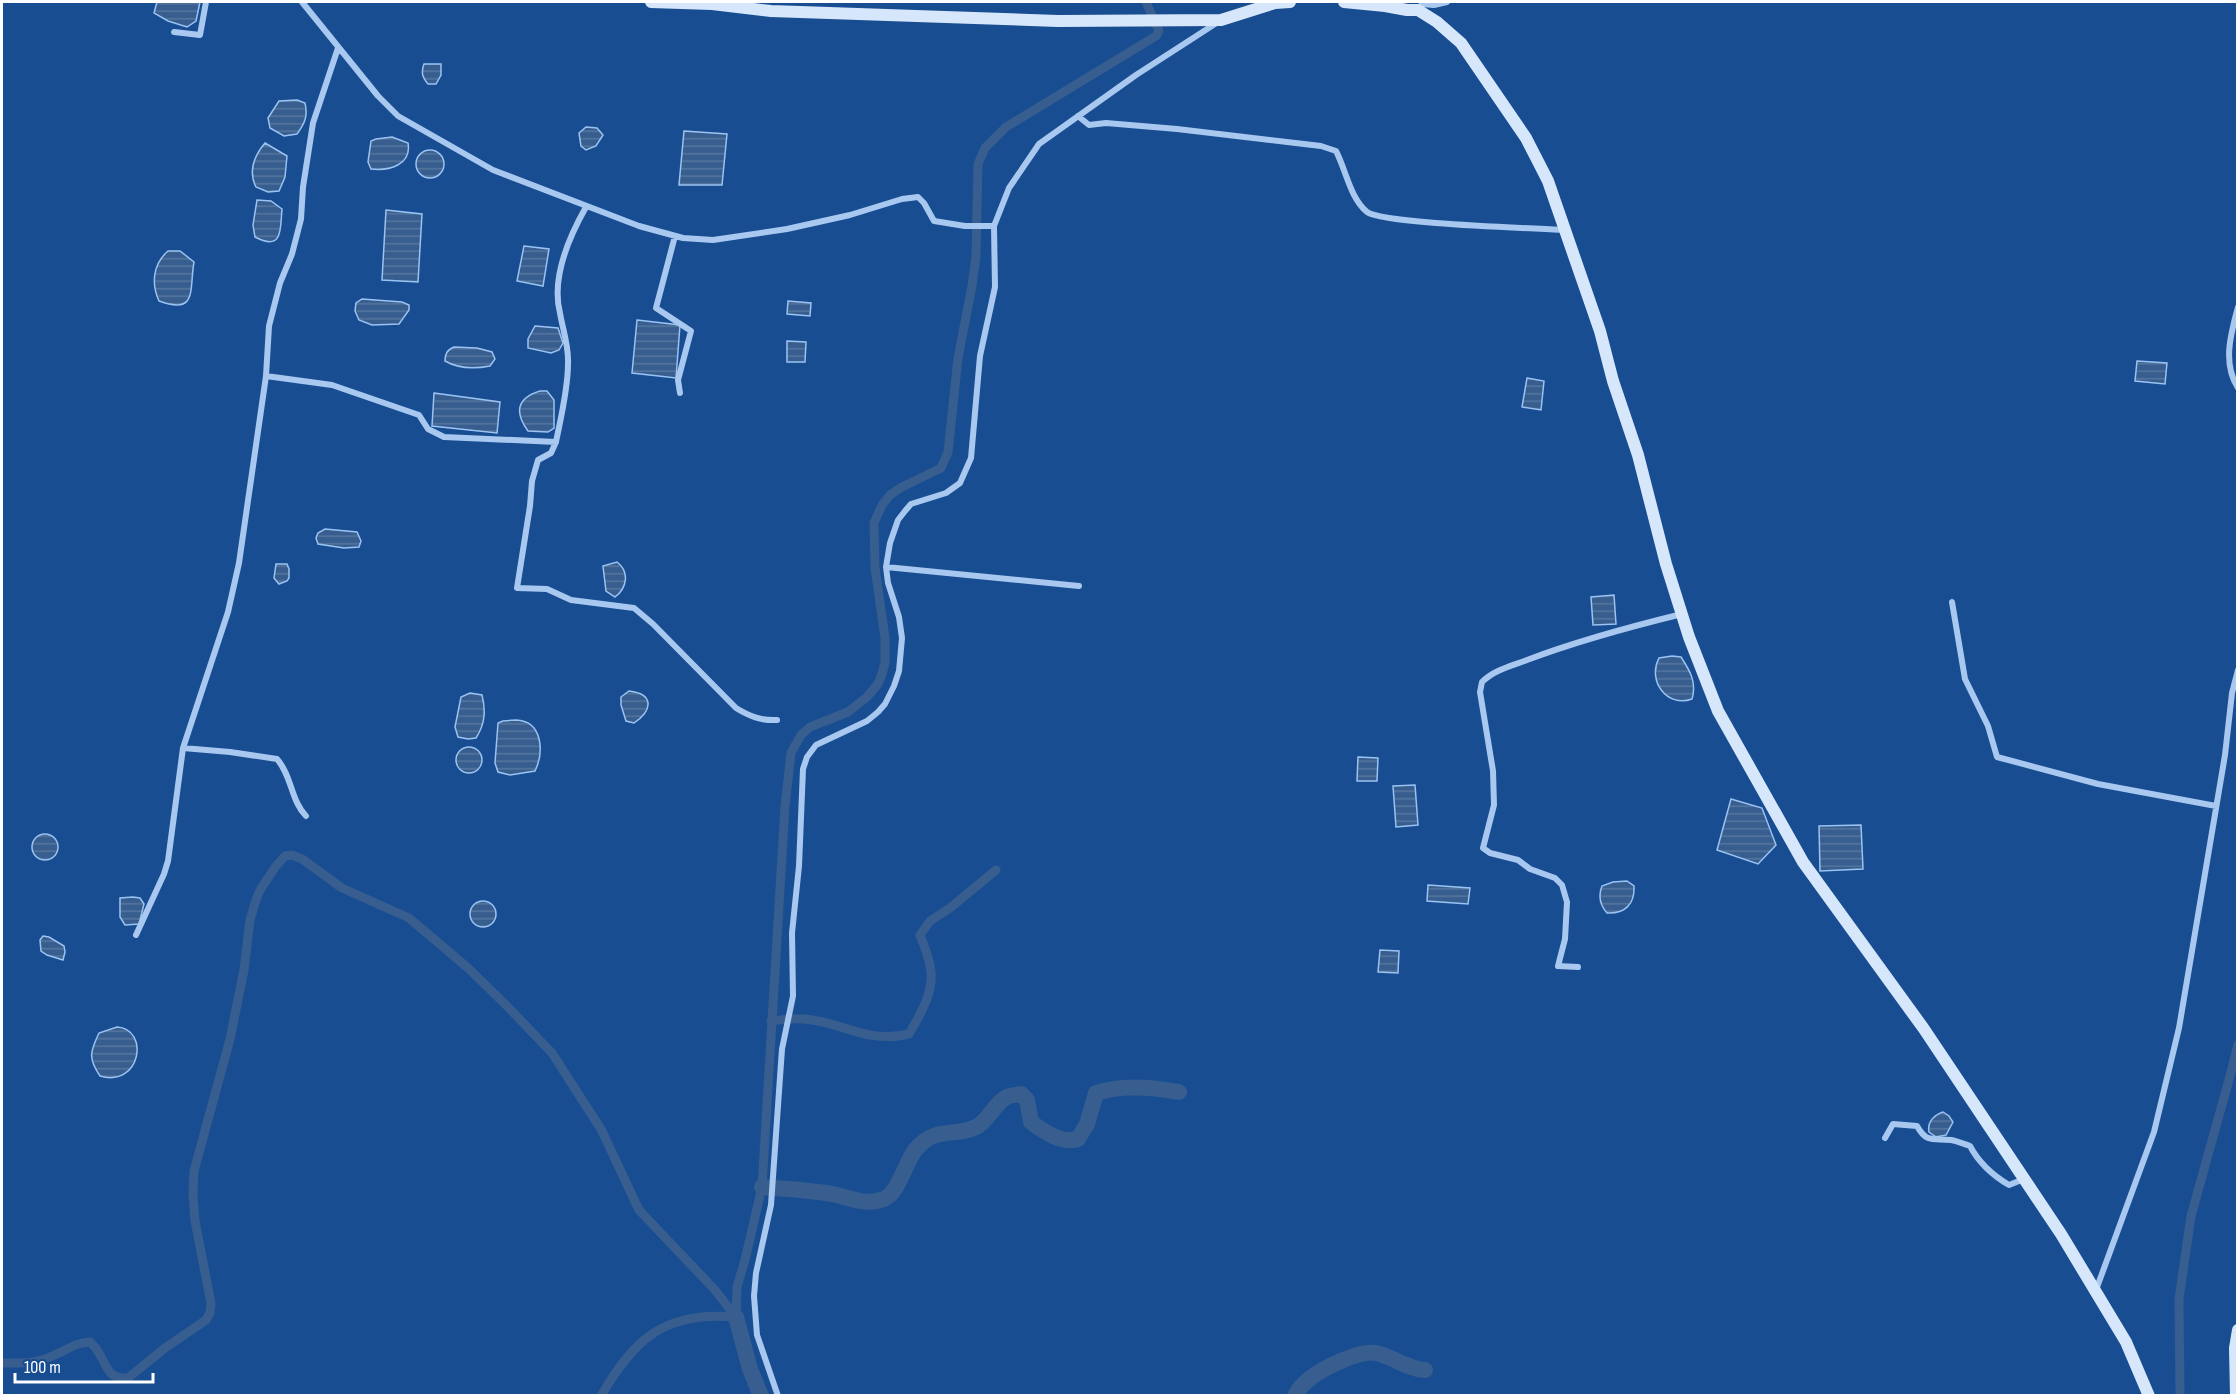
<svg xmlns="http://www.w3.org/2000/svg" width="2239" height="1397" font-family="'Sofia Sans Condensed',sans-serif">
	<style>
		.water { fill: url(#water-rules); stroke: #9ac3f2; stroke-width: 1.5 }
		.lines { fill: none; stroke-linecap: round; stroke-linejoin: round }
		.canal { stroke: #375e8f; stroke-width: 9 }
		.river { stroke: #375e8f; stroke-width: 16 }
		.street { stroke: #a8c8f0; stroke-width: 6 }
		.secondary { stroke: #d6e6fb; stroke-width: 12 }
	</style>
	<defs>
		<pattern id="water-rules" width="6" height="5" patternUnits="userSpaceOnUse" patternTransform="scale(1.5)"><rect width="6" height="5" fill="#375e8f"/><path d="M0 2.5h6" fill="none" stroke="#5576a0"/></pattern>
	</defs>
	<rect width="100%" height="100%" fill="#184d92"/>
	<path class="water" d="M157 2H200L196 21 187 27 168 21 154 13Z
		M424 64H441V75L436 84H428C422 77 421 72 424 64Z
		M297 100 305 103C308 116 305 123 297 134L284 136 270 128 268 118 279 101Z
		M586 127 597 128 603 135 596 146 586 150 581 146 579 133Z
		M684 131 727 134 722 185H679Z
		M392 137 408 143C412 165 389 171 371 169L368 162 371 141 376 139Z
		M265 143 287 156 285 177 279 191 268 192 256 187C248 171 254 156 265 143Z
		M416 164a14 14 0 1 1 28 0a14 14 0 1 1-28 0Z
		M257 200 271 201 282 209C280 228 284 252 255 237L253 225Z
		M386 210 422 214 418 282 382 280Z
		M524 246 549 249 543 286 517 281Z
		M168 251H180L194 262C189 290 198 315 159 301 151 283 153 264 168 251Z
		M362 299 402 302 409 305V310L399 324 372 325 359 320 355 311 356 303Z
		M788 301 811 303 810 316 787 314Z
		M637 320 680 325 676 378 632 373Z
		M535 326 558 328 563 343 559 350 551 353 528 348V339Z
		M787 341 806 342 805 362H787Z
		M454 347 477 348 492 352 495 359 490 366C475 369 459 369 445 361 445 354 447 350 454 347Z
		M2137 361 2167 363 2165 384 2135 381Z
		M1527 378 1544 381 1541 410 1522 407Z
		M540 391H547L554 400V428L548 432 528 431C514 412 517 398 540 391Z
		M434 393 500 402 497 433 432 426Z
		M325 529 357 532 361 541 359 547 344 548 318 544 316 538 318 533Z
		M617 562C630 572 627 588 615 597L606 591 603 566Z
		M276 564H287L289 569V578L287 581 279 584 274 578Z
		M1614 595 1616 624 1593 625 1591 597Z
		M1672 656 1681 657C1690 671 1697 682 1692 699 1667 708 1647 681 1659 658Z
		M629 691C654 694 653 710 634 723L626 721 621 705V697Z
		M470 693 482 695C486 711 485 724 476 738L468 739 458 737 455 727 461 697Z
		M516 720C543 721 544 752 535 771L510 775 498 772 495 763 498 723 503 721Z
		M456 760a13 13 0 1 1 26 0a13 13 0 1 1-26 0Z
		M1358 757 1378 758 1377 781H1357Z
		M1415 785 1418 825 1396 827 1393 786Z
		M1731 799 1762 808 1776 845 1758 864 1717 850Z
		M1861 825 1863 869 1820 871 1819 826Z
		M32 847a13 13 0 1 1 26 0a13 13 0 1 1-26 0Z
		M1627 881 1634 886C1635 904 1625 914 1607 913 1600 905 1598 896 1602 886L1613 882Z
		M1428 885 1470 888 1468 904 1427 901Z
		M133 897 140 898 144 904 139 924 125 925 120 917V898Z
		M470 914a13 13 0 1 1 26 0a13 13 0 1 1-26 0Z
		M43 936 49 937 64 946 65 952 63 960 47 955 41 951 40 940Z
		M1380 950 1399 951 1398 973 1378 972Z
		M117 1027C150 1029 141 1088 100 1076 88 1058 90 1052 99 1033Z
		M1943 1112 1949 1116 1953 1122 1946 1135 1936 1137 1929 1132C1927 1122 1934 1115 1943 1112Z"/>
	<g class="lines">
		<path class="canal" d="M771 1021C782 1020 793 1018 804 1019 844 1022 865 1044 909 1034 920 1015 933 994 931 972 930 959 924 946 920 935L930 921 950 908 996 870
			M2 1363C17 1363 35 1364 50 1357 66 1351 73 1343 90 1342 108 1357 102 1380 128 1378L165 1348 206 1320 210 1313 211 1303 195 1221 193 1195 194 1171 230 1039 244 970 250 920 255 903 260 890 276 866 285 856 292 855 302 859 342 888 409 918 468 968 507 1006 552 1053 579 1095 601 1129 639 1210 715 1290 736 1317
			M601 1396C635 1337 666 1311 736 1317L737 1287 745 1260 762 1187 785 806 791 753 801 735 810 727 848 712 867 697 878 684 882 674 885 663V638L875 568 874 523 882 505 890 495 900 488 941 468 948 452 958 358 972 286 976 256 978 164 985 148 1006 127 1156 36 1159 31 1146 2
			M2180 1396 2179 1299 2191 1216 2230 1076 2238 1044"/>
		<path class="river" d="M762 1187C783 1189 805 1190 826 1193 846 1195 862 1207 884 1199 899 1193 905 1162 916 1149 936 1125 957 1138 978 1126 989 1119 996 1102 1007 1097 1010 1095 1017 1095 1021 1094L1027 1100 1031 1122C1044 1132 1062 1144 1078 1139L1087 1124 1096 1093C1122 1084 1152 1087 1179 1092
			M736 1317 750 1369 761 1396
			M1295 1396C1298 1390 1302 1385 1307 1381 1320 1369 1359 1350 1376 1353 1394 1357 1407 1369 1425 1370"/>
		<path class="street" d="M302 2 378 96 398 116 493 170 639 226 683 238 713 240 787 229 850 215 902 199 918 197 924 203 934 221 965 226H994
			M1418 10 1422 4 1434 5 1447 2
			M174 32 200 35 206 2
			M1078 116 1089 125 1106 123 1177 129 1321 146 1336 151C1346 170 1350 198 1367 212 1384 224 1534 228 1564 230
			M586 207C569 237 551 278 560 313 563 331 569 346 568 364 568 389 561 417 556 442L551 453 538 460 532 481 530 506 517 588 547 589 571 600 634 608 653 624 736 708C749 716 761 721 777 720
			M675 236 656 308 691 331 678 380 680 393
			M2238 307C2231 333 2222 363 2238 388
			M266 376 332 385 419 415 428 429 444 437 556 442
			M886 567 1079 586
			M1952 602 1965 679 1988 726 1997 757 2098 784 2216 806
			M183 748 230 752 277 759C292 776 291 801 306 816
			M136 935 164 874 168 861 183 748 228 612 239 563 266 376 269 326 280 283 292 254 301 219 303 187 313 123 338 48
			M1578 967 1558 966 1565 939 1567 902 1562 885 1555 878 1530 869 1518 860 1490 853 1483 848 1494 805 1493 771 1480 692 1482 682C1494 670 1511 666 1527 660 1577 641 1629 627 1682 614
			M1885 1138 1893 1124 1917 1126C1927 1144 1934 1138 1951 1140 1957 1141 1964 1144 1970 1146 1979 1163 1992 1175 2009 1185L2024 1179
			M2096 1290 2154 1132 2179 1028 2225 755 2232 693 2238 670
			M778 1396 757 1335 754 1296 756 1273 771 1205 782 1049 793 996 792 933 799 866 803 769 807 757 816 745 867 721 878 712 885 704 894 686 899 671 902 638 899 617 888 583 886 567 890 543 898 520 905 511 911 504 946 493 960 483 971 458 980 356 995 287 994 226 1009 188 1039 144 1136 75 1218 22"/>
		<path class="secondary" d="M651 2 712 4 771 11 1058 21 1221 20 1275 3 1290 2
			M1344 2 1385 6 1407 10H1418L1437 22 1461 43 1526 138 1548 181 1600 331 1613 381 1638 455 1666 564 1689 637 1718 711 1803 862 1924 1029 2061 1234 2126 1342 2149 1396
			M2236 1396 2235 1348 2238 1330"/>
	</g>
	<rect width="2239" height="1397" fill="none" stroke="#ffffff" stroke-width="6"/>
	<path d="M15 1373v9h138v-9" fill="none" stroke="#ffffff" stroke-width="3"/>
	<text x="24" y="1373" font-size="18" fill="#ffffff" stroke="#184d92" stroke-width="4.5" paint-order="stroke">100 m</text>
</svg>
